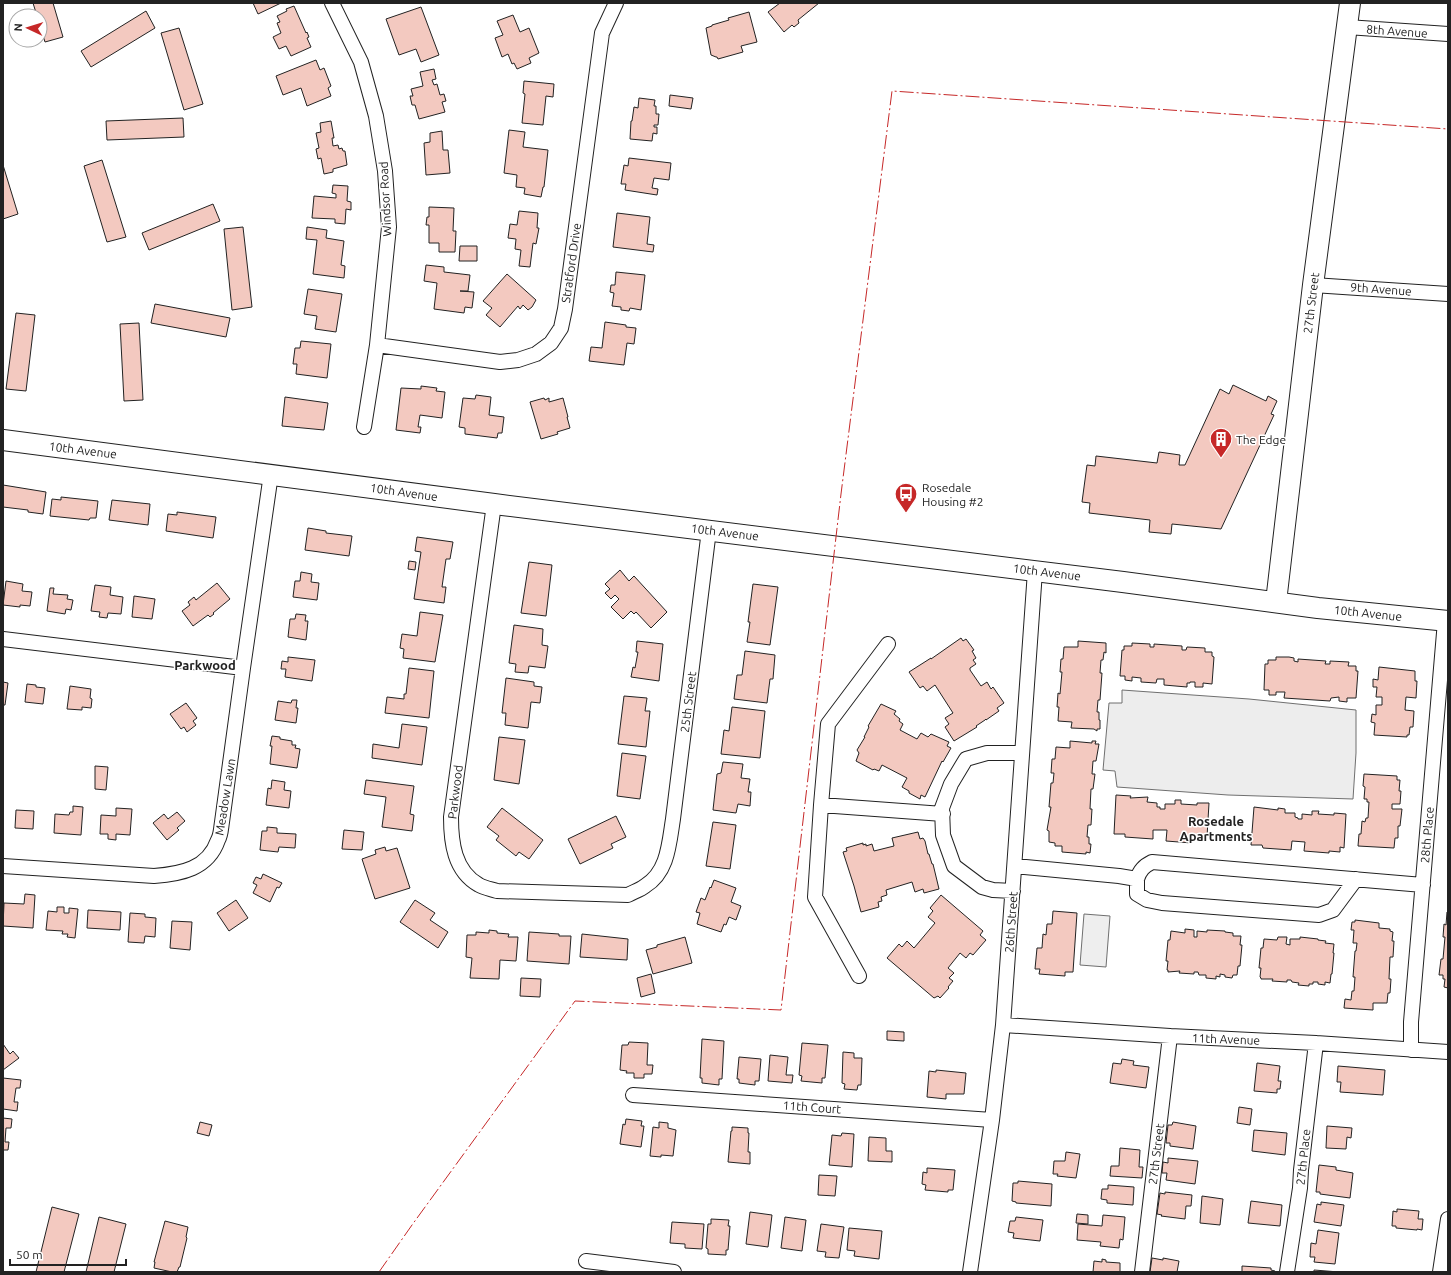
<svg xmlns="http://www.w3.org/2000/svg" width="1451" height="1275" font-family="Ubuntu,sans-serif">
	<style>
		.green { fill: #eee; stroke: #6f6f6f }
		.parking { fill: #ededed; stroke: #6f6f6f }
		.building { fill: #f3c9c0; stroke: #222 }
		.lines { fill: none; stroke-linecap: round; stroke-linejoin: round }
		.street-casing { stroke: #222; stroke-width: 16 }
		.secondary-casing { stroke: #222; stroke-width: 22 }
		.street { stroke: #fff; stroke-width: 14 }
		.secondary { stroke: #fff; stroke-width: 20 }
		.power { stroke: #c62828; stroke-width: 1; stroke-dasharray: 14 3 2 3; stroke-linecap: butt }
		.labels { text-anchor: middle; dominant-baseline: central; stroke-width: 3; stroke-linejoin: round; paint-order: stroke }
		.street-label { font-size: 12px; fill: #222; stroke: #fff }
		.poi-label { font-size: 12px; fill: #222; stroke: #fff; text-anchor: start }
		.neighbourhood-label { font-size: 13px; font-weight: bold; fill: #222; stroke: #fff }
	</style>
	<rect width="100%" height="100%" fill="#fff"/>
	<path class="green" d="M1084 914 1110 916 1106 967 1080 965Z"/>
	<path class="parking" d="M1122 690 1249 699 1356 710V753L1353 799 1228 795 1117 787 1115 771 1103 770 1109 703H1122Z"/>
	<path class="building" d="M33 3H53L63 37 45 42 40 26V16H37Z
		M253 3H281L258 14Z
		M780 3H819L798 20 799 23 794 27 792 25 784 32 768 12Z
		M294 6 306 33 307 32 309 37 307 38 311 47 291 56 286 46 279 49 273 37 281 33 277 23 280 22 277 16 287 11 286 9Z
		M421 7 439 55 421 62 416 49 399 55 386 19Z
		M146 11 155 28 91 67 81 51Z
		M749 12 757 42 741 46 743 52 718 59 717 57H716L711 55 706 28 712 26V25L729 20 728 18Z
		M513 15 520 32 529 28 539 53 529 58 531 63 517 69 514 63 512 64 508 54 502 57 495 38 503 35 497 21Z
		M179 28 203 104 184 110 161 33Z
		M316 60 320 70 324 68 331 86 328 88 331 96 307 106 301 88 283 95 276 76Z
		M434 69 436 79 432 80 434 85 437 84 440 95 444 94 446 101 442 102 445 112 419 119 415 105H412L410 96H413L411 89 423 86 420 72Z
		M524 81 554 84 553 97 546 96 543 125 522 123 525 94 523 93Z
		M670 95 693 98 691 109 669 106Z
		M639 98 655 100 654 106H656V114H659L658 125H654V127H657V134L653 133 652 141 630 139 631 121H632L634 107 638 108Z
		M183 118 184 137 107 140 106 121Z
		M331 121 334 138H332L333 146 338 145 339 149 342 148 343 151H345L347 165 333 169V172L324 174 321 158 318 159 316 149 319 148 316 133 321 132 320 123Z
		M509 130 525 132 523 147 548 150 544 187H543L541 197 524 194 525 188 516 187 517 175 504 173Z
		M442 131 443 150H448L450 173 426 175 424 143 430 142V133Z
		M629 158 671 163 669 180 654 178 652 188 658 189 657 195 625 190 626 184H621L624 165 628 166Z
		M102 160 126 237 107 242 84 166Z
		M3 165 18 214 3 219Z
		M333 185 348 186 347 201 351 202V210L346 209 345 224 335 223V219L312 218 314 196 336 198V194L332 193Z
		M213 204 220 221 149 250 142 233Z
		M429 207 454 208 453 231H456L455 252H439V243H429V225H426L427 217H429Z
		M519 211 538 213 537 228H539L536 244 533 243 530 267 519 266 521 250 515 249 516 239 508 238 510 224 517 225Z
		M617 213 650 217 647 244 654 245 653 252 613 247Z
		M243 227 252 307 232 310 224 229Z
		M307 227 327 230 326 238 344 241 341 265 345 266 344 278 313 274 317 240 306 239Z
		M460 246H477V261H459Z
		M426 265 444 267V272L470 275 468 291H460L474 292 472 308 465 307 464 313 434 309 437 283 424 281Z
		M616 272 645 275 641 310 630 308 629 311 621 310V307L612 306 614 293 610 292 611 285H615Z
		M507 274 536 300 532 307 528 310 523 305 520 309 518 306 500 327 486 315 492 308 483 301Z
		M308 289 342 294 336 332 315 329 317 316 304 314Z
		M155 304 230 318 226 337 151 323Z
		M16 313 35 315 26 391 6 389Z
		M605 322 626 325V327L636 328 634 344 627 343 624 365 589 361 591 347 602 348Z
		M139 323 143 400 124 401 120 324Z
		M301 341 331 344 327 378 296 374 297 364H293L295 348H300Z
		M1233 385 1266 401 1268 396 1277 401 1271 414 1274 415 1221 529 1172 524 1171 534 1149 532 1150 520 1089 513 1090 503 1082 502 1087 465 1095 466 1096 456 1157 463 1159 452 1180 455 1179 465H1185L1220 389 1229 394Z
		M421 386 437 388 436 391 445 392 442 418 420 415 418 427H421L420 433 396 430 401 388 421 389Z
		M476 395 491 397 489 415 504 417 502 433H498L497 438 465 434V428L459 427 463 398 475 399Z
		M285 397 328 403 324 430 282 426Z
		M544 398 545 400 549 398V402L563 398 568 417H567L570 428 557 432 558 434 541 439 530 402Z
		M3 485 46 492 43 514 28 512V510L3 507Z
		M61 497 98 501 96 518H90L89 520 50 516 52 499 61 500Z
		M112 500 150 504 148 525 109 520Z
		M177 512 216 517 213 538 166 531 168 514 177 515Z
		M308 528 326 531V533L352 536 349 556 305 550Z
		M417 537 453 542 450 559H446L442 587H446L444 603 414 599 421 552 415 551Z
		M409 561 416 562 415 570 408 569Z
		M529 562 552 565 546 616 521 613Z
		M620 570 629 581 634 576 667 612 651 628 636 612 634 614 631 611 623 619 611 607 619 599 615 595 611 599 605 593 610 589 605 584Z
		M301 572 312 574 311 582 319 583 317 600 293 597 295 581H300Z
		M6 581 23 584 22 591 32 592 30 606 20 605V607L3 605Z
		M217 583 230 599 213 613 214 614 210 617 208 615 193 626 182 611 190 605 188 602 194 597 196 600Z
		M753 584 778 587 770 645 747 642 750 622H748Z
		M95 585 111 587 110 595 123 597 121 614 108 613 107 618 99 617 100 612 91 611Z
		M50 588H54L53 594 68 595 67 599 73 600 71 610 66 609 65 614 47 611Z
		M134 596 155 599 152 619 132 617Z
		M420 612 443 615 435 662 403 658 404 649 400 648 402 634 417 636Z
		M296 614 306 615 305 621H308L306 640 288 637 290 619H295Z
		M514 625 543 629 542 645 548 646 545 668 529 666 528 673 515 672 516 664 509 663Z
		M961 638 963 641 966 639 974 650 972 651 976 658 973 660 976 664 970 668V670L981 686 987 682 991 689 993 687 1004 703 997 708 999 711 986 720V719L985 720 976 726 977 727 954 741 945 727 949 724 945 718 953 713 935 685 927 691 923 686 920 688 909 672 931 658V659Z
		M637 641 663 644 659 681 631 677 633 667 635 668 638 652H636Z
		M1078 641 1106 643V653L1104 652 1103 660H1101L1100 673H1102L1100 700H1098L1097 712H1099V720H1100V729H1097V731L1094 729 1071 728 1072 722 1058 721 1059 707H1057L1058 693 1060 694 1062 672H1060L1061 659H1063L1064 647H1078Z
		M1132 643 1150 644V647H1154V644L1182 646V650H1186L1187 647 1205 648V652H1212V656L1214 657 1212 684 1203 683V687H1195V682H1190V683H1187V687L1164 685V679H1157L1156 683 1141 682V678L1132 677V681L1125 680V676H1120L1122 650H1124V646H1132Z
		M745 651 775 655 773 679H770L767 703 734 699 737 675H742Z
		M288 657 315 660 312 681 285 677 286 669H281L282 661 288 662Z
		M1276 657H1289L1294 658V661L1298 662V659L1326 661 1325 664H1330V661L1349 662 1348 666H1356V671H1358L1356 698H1347V702L1339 701V697L1331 698 1330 701 1284 698 1285 692H1276V695H1269V690H1264L1265 664H1268V660H1276Z
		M1379 667 1415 671V681H1417L1416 698 1406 697 1405 710 1414 711 1413 727H1410L1409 735H1407V737L1374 735 1375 723 1371 722 1372 714 1376 715V705H1382V697H1376L1377 687H1373V679L1378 680Z
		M409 668 434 671 429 718 385 713 387 697 404 699V694H406Z
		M506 678 534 682V686L542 687 540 703 531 702 528 728 505 725 506 713H502Z
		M3 682 8 683 5 705H3Z
		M27 684 36 685V687L45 688 43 704 25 702Z
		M70 686 91 689 90 698 92 699 91 708 82 707V710L67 709Z
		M624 696 647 698 645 711H650L646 747 618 744Z
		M292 700H297L296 708H298L296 723 275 720 278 701 291 703Z
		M186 703 197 718 193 721 196 725 187 732 184 727 181 729 170 714Z
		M881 704 896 711 894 714 900 719 899 721 903 724 900 730 917 739 921 733 928 737 931 734 949 742 947 746 951 748 943 762 942 761 925 797 921 795 920 799 909 793V791L902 787 907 778 882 765 879 771 874 769 873 770 856 761 859 753 857 750 865 737H864L869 727 868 726Z
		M732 707 765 711 760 758 721 754 724 730 729 731Z
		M402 724 427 727 422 765 372 758 373 744 399 748Z
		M272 736 280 737V739L292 741V745H296L295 748 300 749 297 768 270 764 272 746H270Z
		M499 737 525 740 519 784 494 780Z
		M1070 741 1092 743V741H1096L1095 744H1099L1096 761H1093L1092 774H1095L1093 789H1091L1090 809H1092L1091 825H1088L1087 837H1089V844H1091L1090 853 1086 852V854L1062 852V846H1055V843L1049 842V831L1047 830 1051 807H1049L1051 783H1053L1054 773H1051L1052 759H1055L1056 747 1070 748Z
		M622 753 646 756 640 799 617 796Z
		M723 762 743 764 741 778 750 779 748 792H751L750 806 738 804 736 813 713 810 717 774 721 773Z
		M95 766 108 767 106 790 95 789Z
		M1364 774 1397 776V780H1400L1399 791H1401L1400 804H1392V809H1402L1400 826H1398V838H1395L1394 848 1358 846 1359 834H1361L1362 821 1365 822 1366 818H1368L1369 802H1367V799H1364L1365 787 1363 786Z
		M272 780 285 782 284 790 291 791 289 808 266 805 268 788 271 789Z
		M366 780 414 786 410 814 414 815 412 831 382 827 386 797 364 794Z
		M1116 795 1131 796 1130 798 1148 797 1147 802 1157 803V807H1160V809H1165V804H1175V800H1181V804L1197 805V803H1209L1207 837 1203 836 1202 841 1192 840V843L1166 841 1167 830H1153V839L1125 837V834H1114Z
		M73 806 83 807 81 835 54 833 55 814 69 815 70 812H73Z
		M1254 807 1278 810V808L1285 809V813H1295V817L1298 818V819H1302V814L1312 815V811H1319L1318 814 1334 815V813L1346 814 1344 848 1340 847V852L1329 851V853L1304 851 1305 842 1292 841 1291 850 1263 848 1262 845H1251Z
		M116 808 132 809 130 835 116 834V840L108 839V834H100L101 815 116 816Z
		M502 808 543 840 529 859 519 852 516 856 496 840 499 836 487 827Z
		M16 810 34 811 33 829 15 828Z
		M177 812 185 821 177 828 179 830 167 840 153 823 164 814 168 819Z
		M616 816 626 837 611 844 613 848 580 864 568 839Z
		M713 822 736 825 730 869 706 866Z
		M267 827 277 828V833L296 834 295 848 279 847 278 852 260 850 262 831H267Z
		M344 830 364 832 362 850 342 849Z
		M918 832 920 839 923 838 925 841 928 854H929L932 864H933L939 889 924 893 923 889 915 892 912 882 886 890 887 895 881 897 882 901 878 902 879 907 861 912 854 886 843 852 847 851 846 848 863 843V845L866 844V846L872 844 874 851 894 846 892 838Z
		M385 847 386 851 397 848 410 888 375 899 362 859 376 854 375 850Z
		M263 874 282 883 279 888 277 887 270 902 253 893 257 885 253 883 256 877 261 879Z
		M714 880 736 888 731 902 741 906 736 920 729 917 726 925 724 924 721 932 697 924 700 913 696 912 701 898 705 900 710 887 711 888Z
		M25 894 35 895 33 928 3 926 4 903 24 904Z
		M941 895 983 931 980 935 986 940 973 955 970 953 966 958 960 953 948 968 954 973 949 978 953 981 948 987 949 988 940 998 938 996 934 998 887 958 899 944 902 947 907 941 914 948 935 923 928 917 933 911 930 908Z
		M236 900 248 918 229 931 217 913Z
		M415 900 435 913 430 920 448 932 438 948 400 922Z
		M57 907H64V913H69V908L78 909 75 938 67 937 68 934H62L63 931 46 930 48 911 57 912Z
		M88 910 121 912 120 930 87 928Z
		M1053 911 1077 913 1073 972H1065V976L1039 974 1040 969H1035L1037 948H1042L1043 934 1046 935 1047 924H1052Z
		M1447 912H1448V988L1444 987 1445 979H1443V975H1439L1441 959H1443L1445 937H1443L1444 924 1446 925Z
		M130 913 145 914V917L156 918 155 937 145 936 144 943 128 942Z
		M1355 920 1379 923V928L1390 929V931L1393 932 1392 941H1394L1393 957H1390L1389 979H1391L1390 993H1388L1387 1003H1373V1010L1344 1008 1345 999 1351 1000 1352 991H1354L1355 977H1353L1355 951H1356L1357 943H1353L1354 930H1351L1352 922H1355Z
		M172 921 192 922 190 950 170 948Z
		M1185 929 1194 930V937H1197V931L1207 932V930L1225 931V932L1233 933V936H1241L1240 945H1242L1240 966H1238L1237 975H1233L1232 978 1225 977V975L1220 974V977L1216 976V979L1206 978V975H1199L1198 972H1194V974L1179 973 1180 971 1168 972V970H1167L1168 961H1166L1168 940H1170L1171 931 1185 933Z
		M489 930 497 931V933L509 934 508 937H518L516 961 500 960 499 979 470 978 472 958 466 957 467 935H476V932L489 933Z
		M529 932 559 934V936H571L569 964 527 961Z
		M582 934 628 939 627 960 580 957Z
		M685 937 692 963 653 974 646 950 657 947V945Z
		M1278 937H1287L1286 944 1290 945V939H1300V937L1318 939V940L1326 941 1325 943 1334 944 1333 953H1334L1332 974H1331L1330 983 1325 982V985L1318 984V982H1313V984H1309V986L1298 985 1299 983 1292 982 1291 980H1287V982L1272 981 1273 979H1261V978L1260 977 1261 968H1259L1261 948H1263L1264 939 1277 940Z
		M651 974 655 993 641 997 637 978Z
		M521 978 541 979 540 997 520 996Z
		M887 1031 904 1032V1041L887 1040Z
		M702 1039 724 1041 722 1079H719V1085L702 1083V1078H700Z
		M629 1042 648 1043 647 1065H653L652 1074H644V1078H634V1073H626L627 1071 620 1070 622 1045H628Z
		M802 1043 828 1045 825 1078H822V1083L801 1081 802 1076 799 1075Z
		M3 1044 10 1054 13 1051 19 1058 3 1070Z
		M843 1052 854 1053V1058H862L861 1085H858L857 1090 844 1089 845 1084 842 1083Z
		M770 1055 788 1057 786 1075H793L792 1083 768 1081Z
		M739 1057 761 1059 759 1081H755V1085L739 1083V1079H737Z
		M1122 1059 1134 1061 1133 1065 1149 1067 1146 1088 1110 1083 1113 1063 1121 1064Z
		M1257 1063 1280 1066 1278 1081H1281L1280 1089H1277V1093L1254 1091Z
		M1338 1066 1385 1070 1383 1095 1340 1092 1341 1082H1337Z
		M936 1070 966 1073 964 1094H946V1099L927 1097 929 1071 936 1072Z
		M3 1078 21 1080 20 1088H16L14 1102H18L17 1111 3 1109Z
		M1239 1107 1252 1109 1250 1125 1237 1123Z
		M3 1118 12 1119 11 1128H6L5 1142H9L8 1150H3Z
		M626 1119 642 1121 641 1126H644L641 1147 620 1144 623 1124 625 1125Z
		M200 1122 212 1125 209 1136 197 1133Z
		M659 1122 668 1123V1128L676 1130 673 1156 661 1155V1157L650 1156 653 1127 659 1128Z
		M1173 1122 1196 1126 1193 1149 1170 1146V1143H1166L1168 1125H1172Z
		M1327 1126 1352 1128 1351 1138 1347 1137 1346 1149 1326 1148Z
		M732 1127 748 1128V1133H749L748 1152H750V1164L728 1162 731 1131H732Z
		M1254 1130 1287 1133 1285 1155 1252 1151Z
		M842 1133 854 1134 852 1167 829 1165 832 1135 841 1136Z
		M869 1137 886 1138V1151H892V1162L868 1161Z
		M1120 1148 1140 1150 1139 1167H1143L1142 1178 1110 1176 1111 1166H1119Z
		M1066 1152 1080 1154 1076 1178 1057 1176 1058 1174H1053L1054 1161H1065Z
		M1168 1158 1198 1161 1195 1184 1166 1180 1167 1173H1162L1163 1162 1168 1163Z
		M1319 1165 1336 1167V1170L1353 1173 1350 1198 1320 1194V1192H1316Z
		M927 1168 955 1170 953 1190H948V1192L925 1190 926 1185 922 1184 923 1172 927 1173Z
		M819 1175 837 1176 835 1196 818 1195Z
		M1018 1181 1052 1184 1051 1206 1016 1203V1202L1012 1201 1013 1183H1018Z
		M1108 1185 1134 1187 1133 1205 1107 1203V1200L1101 1199 1102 1189H1108Z
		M1165 1192 1192 1195 1191 1206H1186L1185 1219 1161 1216 1162 1215 1157 1214 1160 1193 1165 1194Z
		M1202 1196 1223 1199 1220 1225 1200 1223Z
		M1251 1201 1282 1205 1280 1226 1248 1223Z
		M1321 1202 1344 1205 1341 1226 1314 1222 1317 1204 1321 1205Z
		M52 1207 79 1214 64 1272H36Z
		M1397 1209 1419 1211 1418 1219H1423L1422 1230 1417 1229V1230L1396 1228V1226H1392L1393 1211 1397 1212Z
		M750 1212 772 1215 768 1247 746 1244Z
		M1077 1214 1088 1215V1224L1076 1223Z
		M1103 1215 1125 1217 1123 1240 1120 1239 1119 1248 1100 1246 1101 1242 1077 1240 1078 1224 1102 1226Z
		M99 1217 126 1224 114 1272H86Z
		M785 1217 806 1220 802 1251 781 1248Z
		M1016 1217 1043 1220 1040 1241 1013 1238 1014 1233 1008 1232 1010 1221H1015Z
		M711 1219 729 1220 728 1226H730L728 1250H726V1255L708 1254V1249L706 1248 708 1224H711Z
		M165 1221 188 1227 186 1237 187 1238 180 1267H179L177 1272H172L154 1268 155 1262H154Z
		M672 1222 704 1224 702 1249 685 1248V1244L670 1243Z
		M821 1224 844 1227 839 1258 825 1257 826 1252 817 1251Z
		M849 1228 882 1231 879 1259 854 1256 855 1251 847 1250Z
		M1318 1230 1339 1233 1335 1264 1314 1262 1315 1257H1310L1311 1243 1316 1244Z
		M1152 1258 1163 1260V1258L1179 1261 1177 1272H1150Z
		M1102 1259 1106 1260V1262L1120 1263V1272H1093L1094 1261 1102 1262Z
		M1242 1266 1271 1268V1270L1275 1271V1272H1242Z
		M1314 1270 1339 1272H1314Z"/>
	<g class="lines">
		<g class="street-casing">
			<path id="street" d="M332 3 361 62 376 116 385 171 389 227 377 345 364 427
				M1347 27 1448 34
				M1313 285 1448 294
				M377 345 500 362 518 360 536 354 551 343 561 328 565 309 602 33 616 3
				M494 504 451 817C451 842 454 871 479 885 484 888 491 889 497 891L628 895C633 892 640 890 645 886 668 872 669 844 673 819L709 530
				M3 639 243 668
				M821 805 943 814
				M3 866 154 876C181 874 208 869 218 840 221 835 221 828 222 822L243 668 271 474
				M1015 866 1119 876 1137 879C1140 870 1144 866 1152 862L1423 885
				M1137 879V894L1147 900 1162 903 1319 915 1333 910 1356 879
				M1013 891 993 890 982 887 954 866 943 835 942 808 951 784 966 759 987 753H1022
				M859 976 815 897 821 805 828 724 888 644
				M1003 1025 1170 1036 1316 1043 1448 1052
				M1411 1050V1022L1445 621
				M633 1095 992 1120
				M586 1261 674 1272
				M970 1272 992 1120 1003 1025 1035 571
				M1142 1272 1170 1036
				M1287 1272 1300 1188 1301 1170 1316 1043
				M1440 1272 1448 1219"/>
		</g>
		<g class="secondary-casing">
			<path id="secondary" d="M3 440 494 504 1123 582 1318 608 1448 621
				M1276 602 1313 285 1350 3"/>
		</g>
		<use href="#street" class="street"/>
		<use href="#secondary" class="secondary"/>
		<path class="power" d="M379 1272 412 1225 575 1001 781 1010 841 494 892 91 1448 129"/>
	</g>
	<defs>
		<g id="building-pin" transform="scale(1.15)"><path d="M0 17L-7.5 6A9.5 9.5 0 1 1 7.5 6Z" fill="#c62828" stroke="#fff"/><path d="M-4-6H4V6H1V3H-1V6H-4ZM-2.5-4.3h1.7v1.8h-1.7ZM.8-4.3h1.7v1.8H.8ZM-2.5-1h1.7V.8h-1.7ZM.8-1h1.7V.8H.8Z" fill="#fff"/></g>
		<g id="bus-pin" transform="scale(1.15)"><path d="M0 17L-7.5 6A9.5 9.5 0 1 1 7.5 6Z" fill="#c62828" stroke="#fff"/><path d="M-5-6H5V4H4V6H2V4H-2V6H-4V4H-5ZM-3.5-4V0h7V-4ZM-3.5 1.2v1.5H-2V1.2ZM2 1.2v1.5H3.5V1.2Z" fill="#fff"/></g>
	</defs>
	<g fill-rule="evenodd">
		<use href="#building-pin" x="1221" y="439"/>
		<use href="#bus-pin" x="906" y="494"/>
	</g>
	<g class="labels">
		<g class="street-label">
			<text transform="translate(1397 31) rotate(4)">8th Avenue</text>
			<text transform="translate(385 199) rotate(-93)">Windsor Road</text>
			<text transform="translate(571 263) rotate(-82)">Stratford Drive</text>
			<text transform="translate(1381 289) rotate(4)">9th Avenue</text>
			<text transform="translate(1311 303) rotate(-83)">27th Street</text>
			<text transform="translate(83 450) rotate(7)">10th Avenue</text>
			<text transform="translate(404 492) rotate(8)">10th Avenue</text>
			<text transform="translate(725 532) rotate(7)">10th Avenue</text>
			<text transform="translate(1047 572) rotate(7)">10th Avenue</text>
			<text transform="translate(1368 613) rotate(6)">10th Avenue</text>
			<text transform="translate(688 702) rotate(-83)">25th Street</text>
			<text transform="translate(455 792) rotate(-83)">Parkwood</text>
			<text transform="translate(225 797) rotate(-81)">Meadow Lawn</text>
			<text transform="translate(1427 835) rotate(-85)">28th Place</text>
			<text transform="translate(1011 922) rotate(-86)">26th Street</text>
			<text transform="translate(1226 1039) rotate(2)">11th Avenue</text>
			<text transform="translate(812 1107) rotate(4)">11th Court</text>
			<text transform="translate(1156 1154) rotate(-83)">27th Street</text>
			<text transform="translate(1303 1157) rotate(-84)">27th Place</text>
		</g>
		<g class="poi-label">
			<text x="1236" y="439">The Edge</text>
			<text x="922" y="487">Rosedale<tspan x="922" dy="14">Housing #2</tspan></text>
		</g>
		<g class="neighbourhood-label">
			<text x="205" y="665">Parkwood</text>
			<text x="1216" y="821">Rosedale<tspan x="1216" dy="15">Apartments</tspan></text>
		</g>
	</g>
	<rect width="1451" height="1275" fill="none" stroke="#222222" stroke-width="8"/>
	<g transform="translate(28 28) rotate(274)"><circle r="19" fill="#ffffff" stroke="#a7a7a7"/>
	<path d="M0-3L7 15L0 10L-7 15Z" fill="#c62828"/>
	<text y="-6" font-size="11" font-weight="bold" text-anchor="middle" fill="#222222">N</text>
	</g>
	<path d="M10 1259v6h116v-6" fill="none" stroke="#222222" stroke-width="2"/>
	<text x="16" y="1259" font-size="12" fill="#222222" stroke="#ffffff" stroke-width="3" paint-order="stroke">50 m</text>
</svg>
